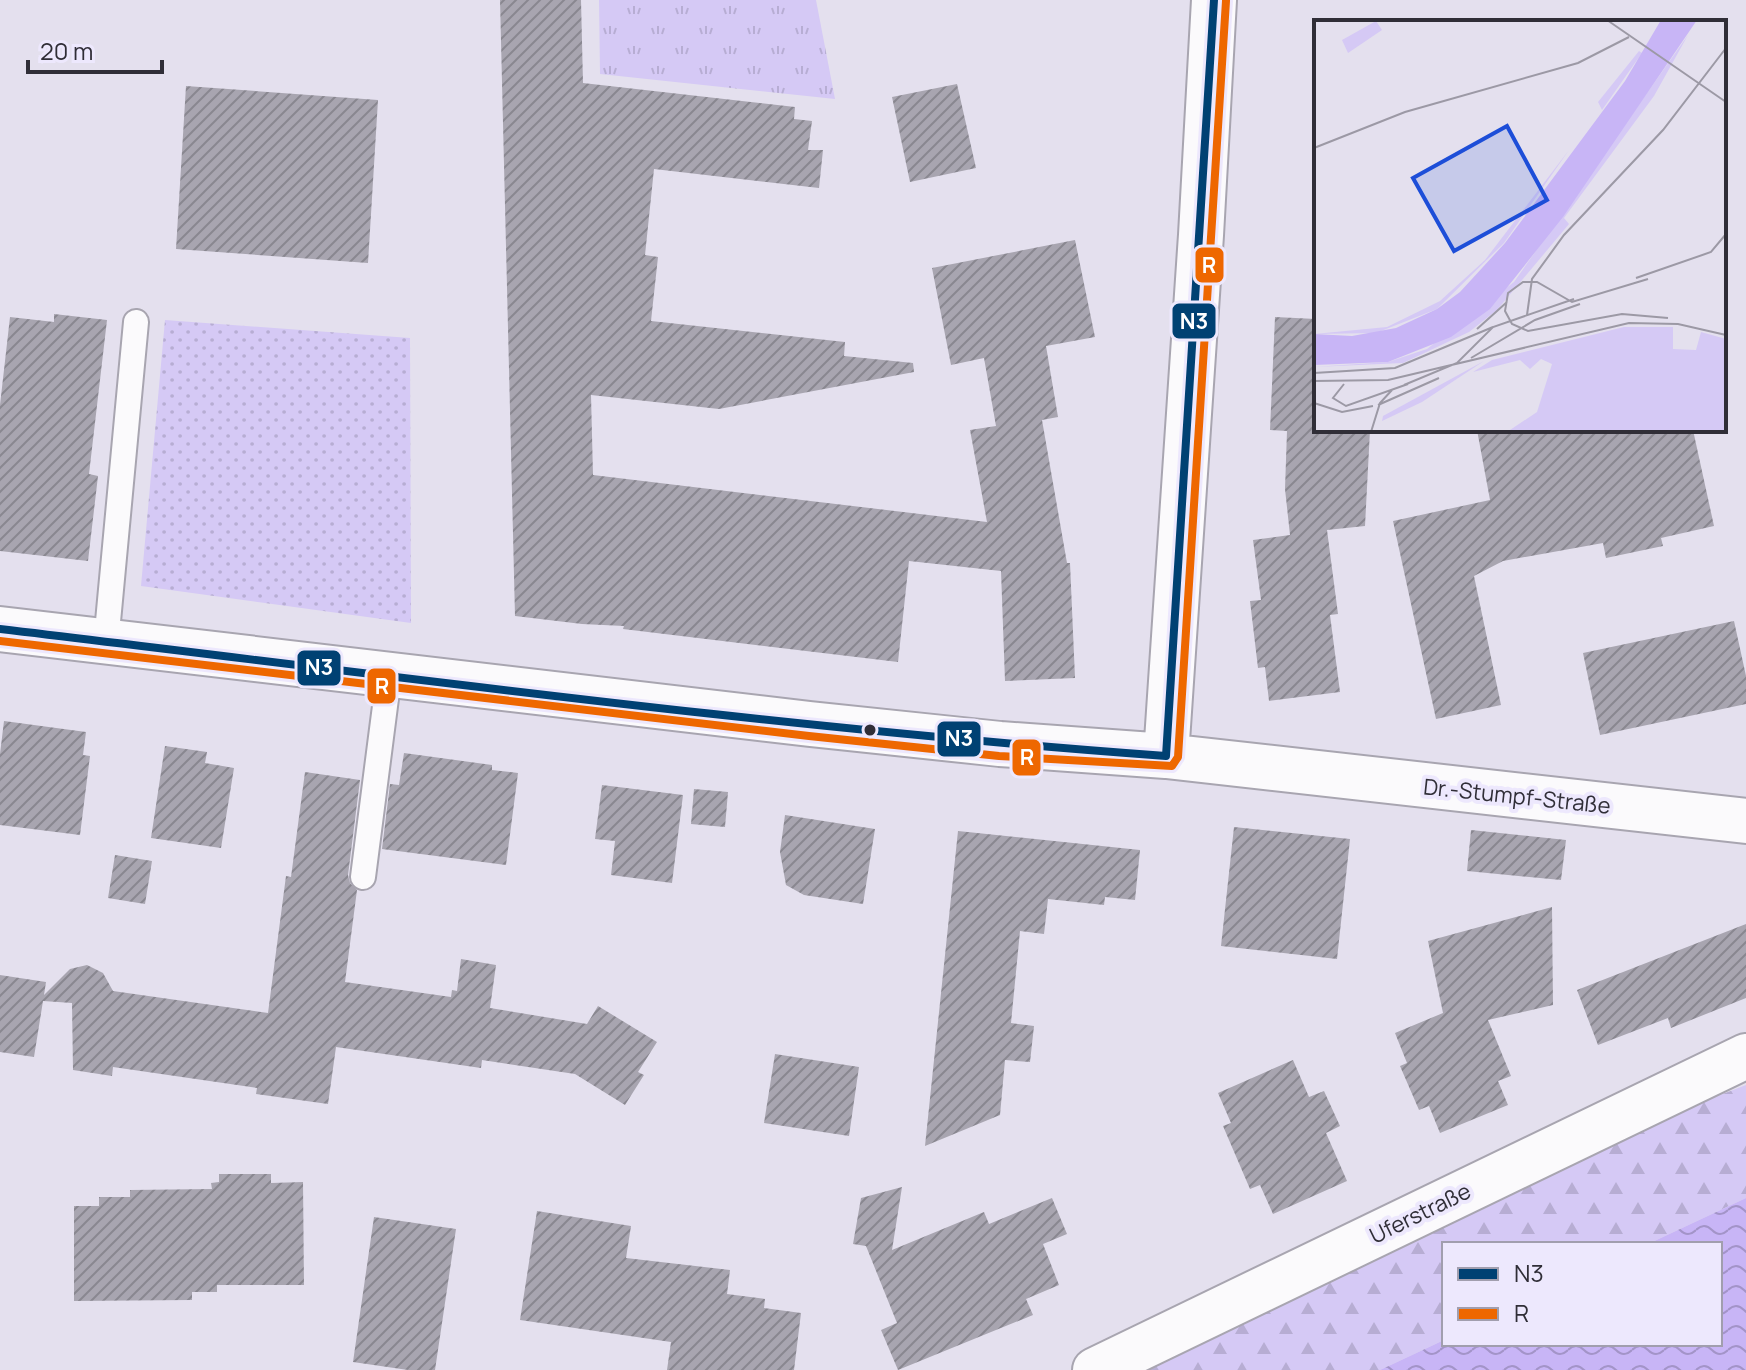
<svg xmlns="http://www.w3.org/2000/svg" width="1746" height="1370" font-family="Manrope,sans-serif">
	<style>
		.grass { fill: url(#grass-dots) }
		.forest { fill: url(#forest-firs) }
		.park { fill: url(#park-tufts) }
		.water { fill: url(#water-waves) }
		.building { fill: url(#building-hatch) }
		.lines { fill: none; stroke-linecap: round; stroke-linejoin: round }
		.service-casing { stroke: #a8a5b0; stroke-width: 28 }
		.minor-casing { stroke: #a8a5b0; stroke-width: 48 }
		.service { stroke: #fbfafc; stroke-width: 24 }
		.minor { stroke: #fbfafc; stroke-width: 44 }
		.bus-1-casing { stroke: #ede8fd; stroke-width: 14 }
		.bus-2-casing { stroke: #ede8fd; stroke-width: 14 }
		.bus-1 { stroke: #004173; stroke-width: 8 }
		.bus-2 { stroke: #ee6700; stroke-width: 8 }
		.bus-dot { fill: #302e37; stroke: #ede8fd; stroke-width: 3 }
		.labels { text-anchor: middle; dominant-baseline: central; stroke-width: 8; stroke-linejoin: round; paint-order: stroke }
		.street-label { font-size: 22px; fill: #302e37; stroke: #ede8fd }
		.inset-road { fill: none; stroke: #9c99a5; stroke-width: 2 }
		.view { fill: #1d4ed8; fill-opacity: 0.15; stroke: #1d4ed8; stroke-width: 4 }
		.inset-edge { fill: none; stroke: #302e37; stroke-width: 4 }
		.line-badge { stroke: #ede8fd; stroke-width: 3 }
		.badge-label { font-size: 22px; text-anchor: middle; font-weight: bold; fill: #fff }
	</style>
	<defs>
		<pattern id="grass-dots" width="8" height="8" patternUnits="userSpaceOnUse" patternTransform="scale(2)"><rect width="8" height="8" fill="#d5c9f5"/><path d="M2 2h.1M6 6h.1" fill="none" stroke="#b7add3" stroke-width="1.8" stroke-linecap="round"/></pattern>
		<pattern id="forest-firs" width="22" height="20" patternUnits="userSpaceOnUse" patternTransform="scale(2)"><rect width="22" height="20" fill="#d5c9f5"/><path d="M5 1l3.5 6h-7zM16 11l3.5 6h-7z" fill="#b7add3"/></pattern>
		<pattern id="park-tufts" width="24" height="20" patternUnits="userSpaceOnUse" patternTransform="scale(2)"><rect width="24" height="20" fill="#d5c9f5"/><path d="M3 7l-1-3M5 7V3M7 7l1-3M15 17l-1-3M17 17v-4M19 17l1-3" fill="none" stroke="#b7add3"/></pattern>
		<pattern id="water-waves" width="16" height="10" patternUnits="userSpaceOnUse" patternTransform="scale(2)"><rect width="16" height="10" fill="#c8b5f6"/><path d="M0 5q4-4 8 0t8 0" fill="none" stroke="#a394c8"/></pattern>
		<pattern id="building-hatch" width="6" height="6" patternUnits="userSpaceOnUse" patternTransform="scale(2)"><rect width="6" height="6" fill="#a8a5b0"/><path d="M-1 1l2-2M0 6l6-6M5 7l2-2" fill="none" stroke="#898790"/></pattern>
	</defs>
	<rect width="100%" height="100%" fill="#e4e0ee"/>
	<path class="grass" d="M165 320 410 338 411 623 141 586Z"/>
	<path class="forest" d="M1746 1085V1198L1648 1244H1444V1340L1380 1370H1143L1655 1120Z"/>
	<path class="park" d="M599 0H816L835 99 600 74Z"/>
	<path class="water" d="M1746 1198V1370H1380L1444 1340V1344H1720V1244H1648Z"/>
	<path class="building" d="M500 0H581L583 83 795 107 794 119 812 121 808 150H823L819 188 654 169 645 255 658 257 651 321 845 342 844 356 913 363 914 372 719 409 591 395 593 475 987 522 970 430 996 426 984 358 951 365 932 268 1075 240 1095 337 1046 346 1058 417 1042 420 1067 563H1070L1075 678 1005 681 1001 571 909 561 898 662 623 629 624 626 582 624 515 616Z
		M957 84 976 168 910 182 892 97Z
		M186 86 378 100 368 263 176 249Z
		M54 314 107 320 89 474 98 476 88 561 0 551V405L10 317 54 322Z
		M1275 317 1316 319V430H1370L1365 526 1327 530 1338 614 1330 615 1340 692 1269 701 1265 667 1258 668 1250 601 1261 600 1253 540 1290 535 1285 489 1287 431 1270 430Z
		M1477 430H1693L1714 526 1661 538 1663 546 1606 558 1603 543 1503 561 1474 576 1501 705 1436 719 1393 521 1490 500Z
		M1734 621 1746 676V704L1600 735 1583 653Z
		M4 721 86 732 83 755 90 756 80 835 0 825V754Z
		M165 746 207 752 205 763 234 768 221 848 151 838Z
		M404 753 492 765V770L518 773 506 865 382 849 390 784 399 785Z
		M305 772 360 780 348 875 350 883 357 890 345 982 451 997 452 990 457 991 461 959 496 965 490 1008 587 1024 598 1006 657 1042 638 1072 644 1075 625 1105 575 1074 482 1060 481 1068 336 1047 328 1104 256 1094 257 1088 113 1067 112 1076 73 1070 72 1003 43 1001 34 1057 0 1052V975L46 982 44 995 70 969 87 965 103 973 113 991 268 1013 286 876 291 877Z
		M602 785 683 795 672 883 611 875 615 841 595 839Z
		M694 789 728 792 725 827 691 824Z
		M785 815 875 829 863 904 804 895 786 885 780 852Z
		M1234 827 1350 839 1337 959 1221 946Z
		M1471 830 1566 840 1561 880 1467 871Z
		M958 831 1140 850 1135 900 1105 897 1104 905 1048 899 1044 934 1020 931 1011 1023 1034 1026 1030 1062 1005 1060 1000 1115 925 1146Z
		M115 855 152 861 145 904 108 898Z
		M1552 907 1553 1005 1488 1020 1511 1076 1498 1081 1508 1105 1440 1133 1429 1106 1419 1110 1400 1066 1407 1063 1395 1033 1443 1013 1428 941Z
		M1746 924V998L1671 1028 1668 1018 1598 1045 1577 990Z
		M775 1054 859 1067 849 1136 764 1123Z
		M1293 1060 1309 1097 1324 1091 1340 1126 1326 1133 1347 1181 1273 1214 1260 1185 1250 1189 1223 1126 1231 1123 1218 1093Z
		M219 1174H271V1183L303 1182 304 1285H217V1292H192V1300L74 1301V1206H99V1197H130V1190L212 1189 211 1183 219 1182Z
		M902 1187 892 1250 984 1212 989 1224 1052 1198 1067 1234 1043 1244 1059 1285 1026 1299 1033 1315 898 1370 881 1330 897 1323 866 1246 853 1244 861 1198Z
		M537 1211 631 1226 626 1258 730 1270 727 1294 765 1299 764 1308 801 1313 794 1370H667L671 1342 520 1320Z
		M374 1217 456 1229 435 1370H408L353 1362Z"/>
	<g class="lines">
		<g class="service-casing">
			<path id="service" d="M106 643 136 322
				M363 877 389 675"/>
		</g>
		<g class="minor-casing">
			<path id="minor" d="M0 629 810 724 1000 744 1166 756 1746 821
				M1166 756 1201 235 1214 0
				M1095 1370 1746 1056"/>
		</g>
		<use href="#service" class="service"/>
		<use href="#minor" class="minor"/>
		<g class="bus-1-casing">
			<path id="bus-1" d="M0 629C388 675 776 728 1166 756L1214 0"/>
		</g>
		<g class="bus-2-casing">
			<path id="bus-2" d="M0 641 809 736 999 756 1172 766 1178 757 1226 1"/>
		</g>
		<use href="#bus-1" class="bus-1"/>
		<use href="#bus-2" class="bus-2"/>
	</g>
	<circle class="bus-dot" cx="870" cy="730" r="7"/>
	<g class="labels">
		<g class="street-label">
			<text transform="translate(1517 796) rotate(6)">Dr.-Stumpf-Straße</text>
			<text transform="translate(1420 1213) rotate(-26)">Uferstraße</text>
		</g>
	</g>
	<g transform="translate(1314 20)">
		<rect width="412" height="412" fill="#e4e0ee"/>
		<path d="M170 341 108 382 68 401 69 396Z" fill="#d5c9f5"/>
		<path d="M374 15 340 76 250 198 255 204 183 290 155 312 89 343 0 347 74 342 113 329 200 262ZM325 31 328 33 288 90 284 82ZM255 130 190 223 123 289 62 313 0 314 73 307 126 281 171 240ZM310 307H359V329L382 330 387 312 412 319V412H193L223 392 238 344 227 339 216 349 206 340 159 352 178 340Z" fill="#d5c9f5"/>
		<path d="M62 1 68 10 34 33 28 20Z" fill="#d5c9f5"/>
		<path d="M347 0H383L249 197 176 289 137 317 74 342 0 345V314L38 316 82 308 123 289 146 272 191 223 311 61Z" fill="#c8b5f6"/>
		<path class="inset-road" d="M293 0 412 82M0 128 91 92 264 43 315 17M322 258 397 232 412 214M334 259 258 282 223 262H209L194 273 191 291 198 304 214 311 308 294 354 298M213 295 218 259 250 215 349 110 412 28M163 309 193 282M157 338 221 300 266 284M0 353 81 348 179 307M0 361 74 360 315 303 364 304 412 315M30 364 19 378 32 386 94 364M90 365 143 343 179 307 260 279M0 383 28 392 59 386M64 385 125 358M57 412 66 383 78 370"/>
		<path class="view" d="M193 106 233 180 140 231 99 158Z"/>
		<rect width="412" height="412" class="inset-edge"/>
	</g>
	<g class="line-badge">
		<rect x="1194" y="246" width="31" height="38" rx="8" fill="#ee6700"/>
		<rect x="1171" y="302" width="46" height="38" rx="8" fill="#004173"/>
		<rect x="296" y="649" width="46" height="38" rx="8" fill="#004173"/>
		<rect x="366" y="667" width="31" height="38" rx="8" fill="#ee6700"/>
		<rect x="936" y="720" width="46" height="38" rx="8" fill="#004173"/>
		<rect x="1011" y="738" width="31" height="39" rx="8" fill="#ee6700"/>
	</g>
	<g class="badge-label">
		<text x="1209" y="273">R</text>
		<text x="1194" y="329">N3</text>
		<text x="319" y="675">N3</text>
		<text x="382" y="694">R</text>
		<text x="959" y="746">N3</text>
		<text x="1027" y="765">R</text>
	</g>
	<rect x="1442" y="1242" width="280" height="104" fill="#ede8fd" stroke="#a19eae" stroke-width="2"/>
	<rect x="1458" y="1268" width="40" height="12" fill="#004173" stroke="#a19eae" stroke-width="2"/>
	<text x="1514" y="1282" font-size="24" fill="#302e37">N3</text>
	<rect x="1458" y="1308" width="40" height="12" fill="#ee6700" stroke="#a19eae" stroke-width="2"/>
	<text x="1514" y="1322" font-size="24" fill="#302e37">R</text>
	<path d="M28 60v12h134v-12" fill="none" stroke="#302e37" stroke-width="4"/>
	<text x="40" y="60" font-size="24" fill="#302e37" stroke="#ede8fd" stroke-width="6" paint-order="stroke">20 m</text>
</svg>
